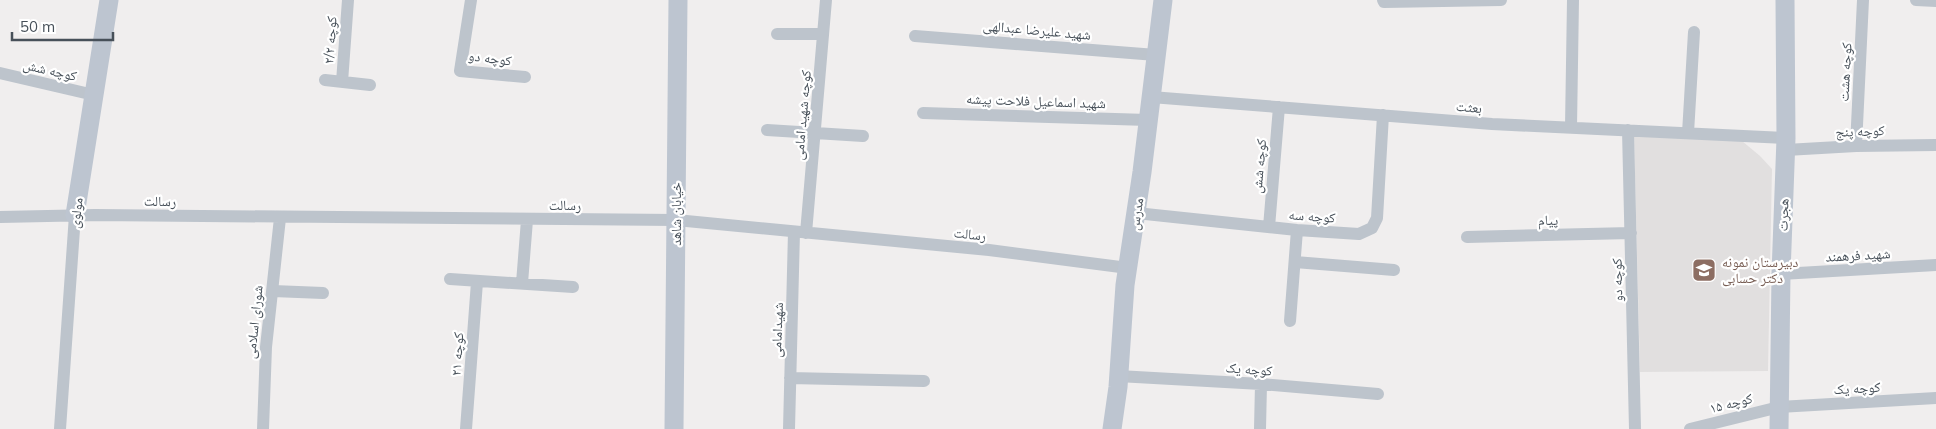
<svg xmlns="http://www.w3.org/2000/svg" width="1936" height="429" font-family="Mulish,'Noto Naskh Arabic',sans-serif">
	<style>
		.education { fill: #e1dfdf }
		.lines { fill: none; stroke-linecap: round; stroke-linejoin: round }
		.street { stroke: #bdc4cc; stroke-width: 12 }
		.secondary { stroke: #bdc5d0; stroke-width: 19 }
		.labels { text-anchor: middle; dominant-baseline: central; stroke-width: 4.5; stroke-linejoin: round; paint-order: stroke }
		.street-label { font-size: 14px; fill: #475059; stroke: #fff }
		.education-label { font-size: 14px; fill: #785e54; stroke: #fff; text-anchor: start }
	</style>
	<rect width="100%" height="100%" fill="#f0eeee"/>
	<path class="education" d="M1634 134 1742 141 1760 156 1772 169 1768 371 1640 372Z"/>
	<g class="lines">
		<path class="street" d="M471 0 460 71 525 77
			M1383 0 1384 2 1501 0
			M1916 0 1936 1
			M777 34H823
			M915 36 1156 55
			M0 73 94 95
			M325 80 370 85
			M342 82 348 0
			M1151 97 1492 124 1786 138
			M923 113 1148 120
			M1571 127 1573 0
			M767 130 863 136
			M1628 130 1635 429
			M1688 133 1694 32
			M1856 146 1863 0
			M1786 150 1856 146 1936 145
			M1136 213 1297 230 1359 234 1372 228 1377 218 1383 115
			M0 217 95 215 676 220 989 250 1128 268
			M1269 227 1279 107
			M806 233 826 0
			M1467 237 1631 233
			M1295 262 1394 270
			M1781 274 1936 265
			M450 279 573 287
			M522 283 527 220
			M273 291 323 293
			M1290 321 1297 230
			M1118 376 1261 384 1378 394
			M790 378 924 381
			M60 429 75 215
			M263 429 266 347 280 218
			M466 429 477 282
			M789 429 794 232
			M1260 429 1261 384
			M1690 429 1779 407 1936 398"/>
		<path class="secondary" d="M75 215 109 0
			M674 429 678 0
			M1112 429 1118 387 1125 285 1142 172 1163 0
			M1779 429 1781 274 1786 138 1785 0"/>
	</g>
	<defs>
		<g id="school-square" transform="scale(1.25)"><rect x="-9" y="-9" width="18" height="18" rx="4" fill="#8d6e63" stroke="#fff"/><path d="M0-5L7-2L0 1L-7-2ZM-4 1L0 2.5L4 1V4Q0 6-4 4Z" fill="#fff"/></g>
	</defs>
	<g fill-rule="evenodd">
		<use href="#school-square" x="1704" y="270"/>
	</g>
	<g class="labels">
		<g class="street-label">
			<text transform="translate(1037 30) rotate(5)">شهید علیرضا عبدالهی</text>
			<text transform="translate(330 40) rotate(-86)">کوچه ۲/۲</text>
			<text transform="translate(490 58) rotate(7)">کوچه دو</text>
			<text transform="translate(50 70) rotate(13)">کوچه شش</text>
			<text transform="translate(1845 72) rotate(-87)">کوچه هشت</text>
			<text transform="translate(1036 101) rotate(2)">شهید اسماعیل فلاحت پیشه</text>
			<text transform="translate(1469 107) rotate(5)">بعثت</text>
			<text transform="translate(802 115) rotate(-85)">کوچه شهید امامی</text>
			<text transform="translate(1860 131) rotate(-2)">کوچه پنج</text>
			<text transform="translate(1259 166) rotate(-85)">کوچه شش</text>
			<text transform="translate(160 201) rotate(1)">رسالت</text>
			<text x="565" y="205">رسالت</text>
			<text transform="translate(76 213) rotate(-83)">مولوی</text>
			<text transform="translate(676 214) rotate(-90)">خیابان شاهد</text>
			<text transform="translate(1136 214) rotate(-81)">مدرس</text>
			<text transform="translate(1783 215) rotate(-88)">هجرت</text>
			<text transform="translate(1312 216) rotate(4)">کوچه سه</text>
			<text transform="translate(1548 220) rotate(-1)">پیام</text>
			<text transform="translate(970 234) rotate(6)">رسالت</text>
			<text transform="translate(1858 255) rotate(-3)">شهید فرهمند</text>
			<text transform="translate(1617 280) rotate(-91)">کوچه دو</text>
			<text transform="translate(254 322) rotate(-84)">شورای اسلامی</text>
			<text transform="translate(777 330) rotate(-88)">شهیدامامی</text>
			<text transform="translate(457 354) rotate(-86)">کوچه ۲۱</text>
			<text transform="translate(1249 369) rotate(4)">کوچه یک</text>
			<text transform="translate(1857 388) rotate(-3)">کوچه یک</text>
			<text transform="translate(1731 403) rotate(-14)">کوچه ۱۵</text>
		</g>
		<g class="education-label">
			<text x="1722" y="262">دبیرستان نمونه<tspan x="1722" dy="16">دکتر حسابی</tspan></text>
		</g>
	</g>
	<path d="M12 32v8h101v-8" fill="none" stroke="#475059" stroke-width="2.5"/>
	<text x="20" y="32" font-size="15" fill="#475059" stroke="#ffffff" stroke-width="4" paint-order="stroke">50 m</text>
</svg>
